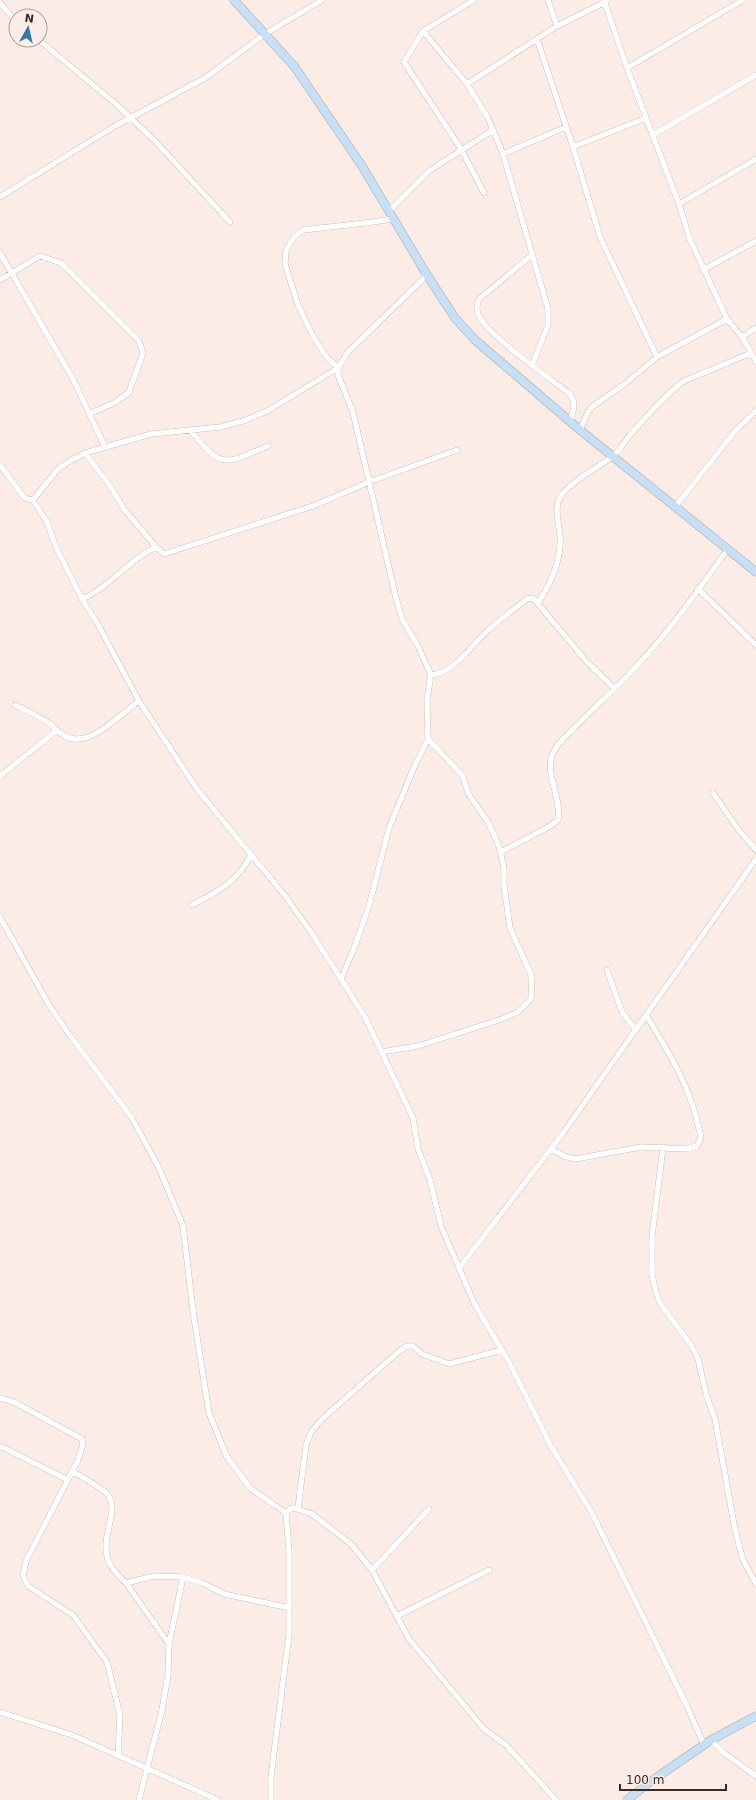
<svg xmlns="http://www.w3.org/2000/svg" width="756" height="1800" font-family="'DejaVu Sans',sans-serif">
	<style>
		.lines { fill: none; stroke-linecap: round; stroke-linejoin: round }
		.minor-casing { stroke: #bf9e8f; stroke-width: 6 }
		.secondary-casing { stroke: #bf9e8f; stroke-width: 9 }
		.minor { stroke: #fff; stroke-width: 5.5 }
		.secondary { stroke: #c4e1f7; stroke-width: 8 }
	</style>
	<rect width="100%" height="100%" fill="#fbece6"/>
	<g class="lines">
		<g class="minor-casing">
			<path id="minor" d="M474 0 423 31 404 62 461 149 484 193
				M548 0 557 26
				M604 0 627 68 679 204 689 237 727 319 742 337 756 361
				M0 3 16 21
				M423 31 467 84 488 118 503 154 548 309V325L532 365
				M537 39 573 147 600 237 657 357
				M39 40 116 104 155 141 230 222
				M627 68 743 0
				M467 84 557 26 607 1
				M653 135 756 75
				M573 147 646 118
				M503 154 566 127
				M0 197 115 126 205 78 265 34 322 0
				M679 204 756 159
				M389 211 429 171 493 130
				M0 253 73 379 105 447
				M532 255 479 299C477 304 476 309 478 314 483 332 552 380 570 394 577 403 573 411 570 422
				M703 270 756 241
				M0 280 40 256 61 263 139 341 143 353 129 392 116 402 91 413
				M742 337 756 328
				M338 368 325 355 313 336 298 305 285 264 286 250 294 237 303 230 365 223 393 219
				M580 430 588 412 593 406 626 383 657 357 727 319
				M191 431C222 470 225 464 268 446
				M85 453 110 486 124 509 156 547 164 554 313 506 369 482 457 450
				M0 465 23 496 27 499 33 500 47 522 56 547 82 599 96 621 139 701 197 789 286 897 311 932 365 1017 413 1118 418 1149 430 1180 441 1226 475 1305 508 1360 552 1448 592 1513 687 1706 704 1745
				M33 500 58 469 70 461 85 453 151 434 221 427 246 420 267 411 338 368
				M675 507 737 429 756 411
				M698 589 756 645
				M82 599C110 587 128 560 156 547
				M538 603C551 583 562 560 560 535 559 525 555 511 558 502 562 486 598 467 611 458 619 452 624 442 630 435 647 416 664 396 684 381L751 353
				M431 675C455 673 471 645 488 630 501 619 514 609 527 599L533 598 587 662 614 688
				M15 705C27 711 39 716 50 724 55 728 59 733 65 736 89 750 121 713 139 701
				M0 776 57 730
				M713 793 738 829 756 850
				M501 852 550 826 558 820C562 799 545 773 552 755 556 745 564 738 571 731 589 712 609 695 627 676 665 638 696 593 727 550
				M192 905C216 893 240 880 251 854
				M0 917 49 1005 71 1037 132 1118 159 1168 183 1226 193 1311 209 1413 227 1457 250 1488 286 1513
				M607 970 622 1012 636 1030
				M341 979 353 951 369 906 389 828 415 765 428 739
				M381 1052 418 1046 502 1019 518 1012 531 999 532 977 510 928 504 885V868L499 846 488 822 468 793 463 776 428 739 427 699 431 675 418 646 402 619 395 594 353 412 338 375V368L348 352 427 275
				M663 1147 652 1236V1275L656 1292 660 1303 691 1345 698 1359 706 1394 715 1419 735 1530 743 1560 756 1584
				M551 1149 564 1156 575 1159 641 1147 687 1149 697 1146 701 1137C698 1126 696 1115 692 1104 682 1073 663 1043 646 1015
				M460 1267 563 1133 756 859
				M0 1398 14 1402 82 1439 83 1444 78 1460 26 1561 23 1575 28 1586 73 1615 107 1662 120 1715 118 1756
				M0 1446 68 1480
				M72 1471C80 1476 104 1489 108 1495 121 1512 97 1539 110 1564 113 1571 121 1578 126 1583L154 1576 183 1577 203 1583 224 1594 290 1608
				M298 1508 306 1445 311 1432 322 1419 397 1353 407 1346H413L422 1354 449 1364 502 1350
				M372 1570 429 1509
				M126 1583 169 1644
				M397 1616 489 1570
				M0 1712 72 1735 218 1800
				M711 1740 724 1753 756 1776
				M139 1800 162 1710 168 1675 169 1644 183 1577
				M271 1800V1777L289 1634V1551L286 1513 290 1509 294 1508 312 1514 351 1544 372 1570 409 1639 484 1729 506 1745 556 1800"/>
		</g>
		<g class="secondary-casing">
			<path id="secondary" d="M234 0 294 66 362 166 427 275 455 318 475 340 580 430 756 572
				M627 1800 650 1782 711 1740 756 1716"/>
		</g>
		<use href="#minor" class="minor"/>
		<use href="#secondary" class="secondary"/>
	</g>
	<g transform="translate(28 28) rotate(8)"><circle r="19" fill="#fbece6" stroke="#ad9f99"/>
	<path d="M0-3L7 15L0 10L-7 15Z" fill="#2b7cad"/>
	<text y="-6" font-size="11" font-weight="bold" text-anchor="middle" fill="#382b25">N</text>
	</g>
	<path d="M620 1784v6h106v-6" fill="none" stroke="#382b25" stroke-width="2"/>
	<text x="626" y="1784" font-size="12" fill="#382b25" stroke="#fbece6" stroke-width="3" paint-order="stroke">100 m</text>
</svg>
